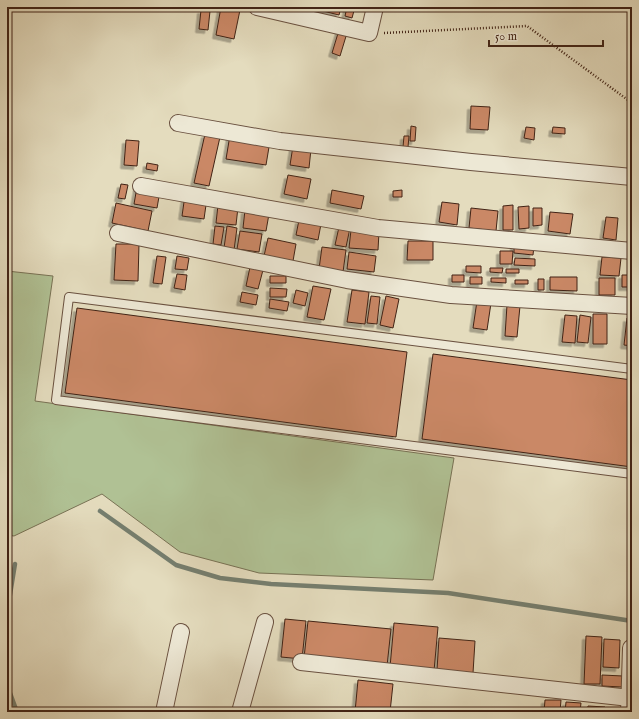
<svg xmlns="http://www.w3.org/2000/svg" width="639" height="719" font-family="'IM FELL English',serif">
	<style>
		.grass { fill: #b0c194; stroke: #787255 }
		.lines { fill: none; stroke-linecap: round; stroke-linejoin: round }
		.stream { stroke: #757f70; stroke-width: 4.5 }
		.building { fill: #ca8866; stroke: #412316; filter: url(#shadow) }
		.lane-casing { stroke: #6a5140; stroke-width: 10 }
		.street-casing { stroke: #6a5140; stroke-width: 18 }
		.path { stroke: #412316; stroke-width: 2.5; stroke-dasharray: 1 2; stroke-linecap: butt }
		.lane { stroke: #ede8d5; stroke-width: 8 }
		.street { stroke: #ede8d5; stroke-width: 16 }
	</style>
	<defs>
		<filter id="shadow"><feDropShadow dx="-3.5" dy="3.5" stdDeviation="0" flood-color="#0004"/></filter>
	</defs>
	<rect width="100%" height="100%" fill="#e4dcbe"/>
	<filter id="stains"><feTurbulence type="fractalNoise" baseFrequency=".005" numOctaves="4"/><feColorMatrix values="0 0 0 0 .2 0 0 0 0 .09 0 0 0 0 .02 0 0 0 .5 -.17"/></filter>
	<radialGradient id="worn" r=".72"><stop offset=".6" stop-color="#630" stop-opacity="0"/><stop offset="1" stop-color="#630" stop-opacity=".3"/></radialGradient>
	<path class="grass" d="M7 271 53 276 35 401 454 458 433 580 259 573 180 552 102 494 14 536 7 535Z"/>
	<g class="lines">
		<path class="stream" d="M100 511 176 565 220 578 271 584 448 593 632 621
			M7 613 15 564
			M7 685 17 712"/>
	</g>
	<path class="building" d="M221 7 240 10 234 39 216 35Z
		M315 7H341L339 15 315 9Z
		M347 7H355L352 18 345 16Z
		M201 10 210 11 208 30 199 29Z
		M339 30 347 33 340 56 332 53Z
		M471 106 490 107 488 130 470 129Z
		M411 126 416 127 415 141H410Z
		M526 127 535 128 534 140 524 138Z
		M553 127 565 128V134L552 133Z
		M205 134 220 137 209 186 194 183Z
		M230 135 270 141 266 165 226 159Z
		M404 136H409L408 147H403Z
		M126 140 139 141 137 166 124 165Z
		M293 146 311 149 309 168 290 165Z
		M147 163 158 165 157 171 146 169Z
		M288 175 311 179 307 199 284 194Z
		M121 184 128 185 125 199 118 198Z
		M137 187 160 191 157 208 134 204Z
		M332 190 364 196 361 209 330 203Z
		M402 190V197H393V191Z
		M185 195 207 198 204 219 182 216Z
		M442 202 459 204 457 225 439 222Z
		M116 203 152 211 148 231 112 223Z
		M218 205 238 207 236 225 216 223Z
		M513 205V230H503V206Z
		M529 206V228L519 229 518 207Z
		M471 208 498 211 496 231 469 228Z
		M533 208H542V225L533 226Z
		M245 210 269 214 266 231 243 228Z
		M550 212 573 214 570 234 548 231Z
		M606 217 618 218 616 240 603 238Z
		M299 220 321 224 318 240 296 235Z
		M215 226 224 227 221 245 213 244Z
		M227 226 237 228 234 250 224 248Z
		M339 227 350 228 346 247 335 245Z
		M351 230 379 232 378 250 349 248Z
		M240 231 262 234 259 252 237 249Z
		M268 238 296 244 293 261 264 256Z
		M408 241H433V260H407Z
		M116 244H139L138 281 114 280Z
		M514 244 534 246 533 255 514 253Z
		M322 247 346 250 343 272 319 269Z
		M500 251H513L512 264H500Z
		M349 252 376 256 374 272 347 269Z
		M157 256 166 257 162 284 153 283Z
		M177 256 189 258 187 270 175 269Z
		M602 257 621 258 619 276 600 275Z
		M515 258 535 259V266L514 265Z
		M466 266H481V273L466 272Z
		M250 267 263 270 258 289 246 286Z
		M490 268H503L502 273 490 272Z
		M506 269H519V273H506Z
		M177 274 187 275 185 290 174 288Z
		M452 275H464V282H452Z
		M622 275H632V287H622Z
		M270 276H286V283H270Z
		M470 277H482V284H470Z
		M550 277H577V291L550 290Z
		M491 278H506V283L491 282Z
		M599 278H615V295H599Z
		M538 279H544V290H538Z
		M515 280H528V284H515Z
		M313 286 331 289 324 320 307 317Z
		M270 288 287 289 286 297H270Z
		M296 290 308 293 305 306 293 303Z
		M352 290 369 292 365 324 347 322Z
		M242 292 258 295 256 305 240 302Z
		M371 296 380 297 377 324 367 323Z
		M386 296 399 299 393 328 380 325Z
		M270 299 289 302 287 311 269 308Z
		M477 301 491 303 487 330 473 328Z
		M507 305 520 306 517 337 505 336Z
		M77 308 407 352 396 437 65 393Z
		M593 314H607V344H593Z
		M565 315 577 316 575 343 562 342Z
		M580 315 591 317 588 343 577 342Z
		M627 318 632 319V346L624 345Z
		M433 354 632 380V467L422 439Z
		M285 619 306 621 302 659 281 657Z
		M308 621 391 629 387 666 304 658Z
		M394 623 438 627 434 671 390 667Z
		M586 636 602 637 600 684H584Z
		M439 638 475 641 473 673 437 670Z
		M604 639 620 640 619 668 603 667Z
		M602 675 623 676 622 687 602 686Z
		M358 680 393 684 390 712H355Z
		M545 700H561L560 712H544Z
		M566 702 581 703 580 712H565Z
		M588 706 605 707 604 712H587Z"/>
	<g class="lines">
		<g class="lane-casing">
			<path id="lane" d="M632 369 69 297 56 400 632 474"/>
		</g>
		<g class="street-casing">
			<path id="street" d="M257 7 369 33 375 7
				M178 123 280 141 471 162 632 177
				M141 186 378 228 632 251
				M118 233 347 280 451 295 632 306
				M301 662 630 698
				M164 712 181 632
				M240 712 265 622
				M629 712 631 648"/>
		</g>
		<path class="path" d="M384 33 527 26 632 103
			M631 162 632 153"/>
		<use href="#lane" class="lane"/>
		<use href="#street" class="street"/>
	</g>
	<rect width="639" height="719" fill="none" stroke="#e4dcbe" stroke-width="24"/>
	<rect x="8" y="8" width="623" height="703" fill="none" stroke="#412316" stroke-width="2"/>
	<rect x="12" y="12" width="615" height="695" fill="none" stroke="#412316"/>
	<path d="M489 40v6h114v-6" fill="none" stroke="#412316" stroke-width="2"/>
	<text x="495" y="40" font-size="12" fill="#412316" stroke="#ede8d5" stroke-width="3" paint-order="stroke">50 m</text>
	<rect width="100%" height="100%" filter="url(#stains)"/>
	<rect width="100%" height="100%" fill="url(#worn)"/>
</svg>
